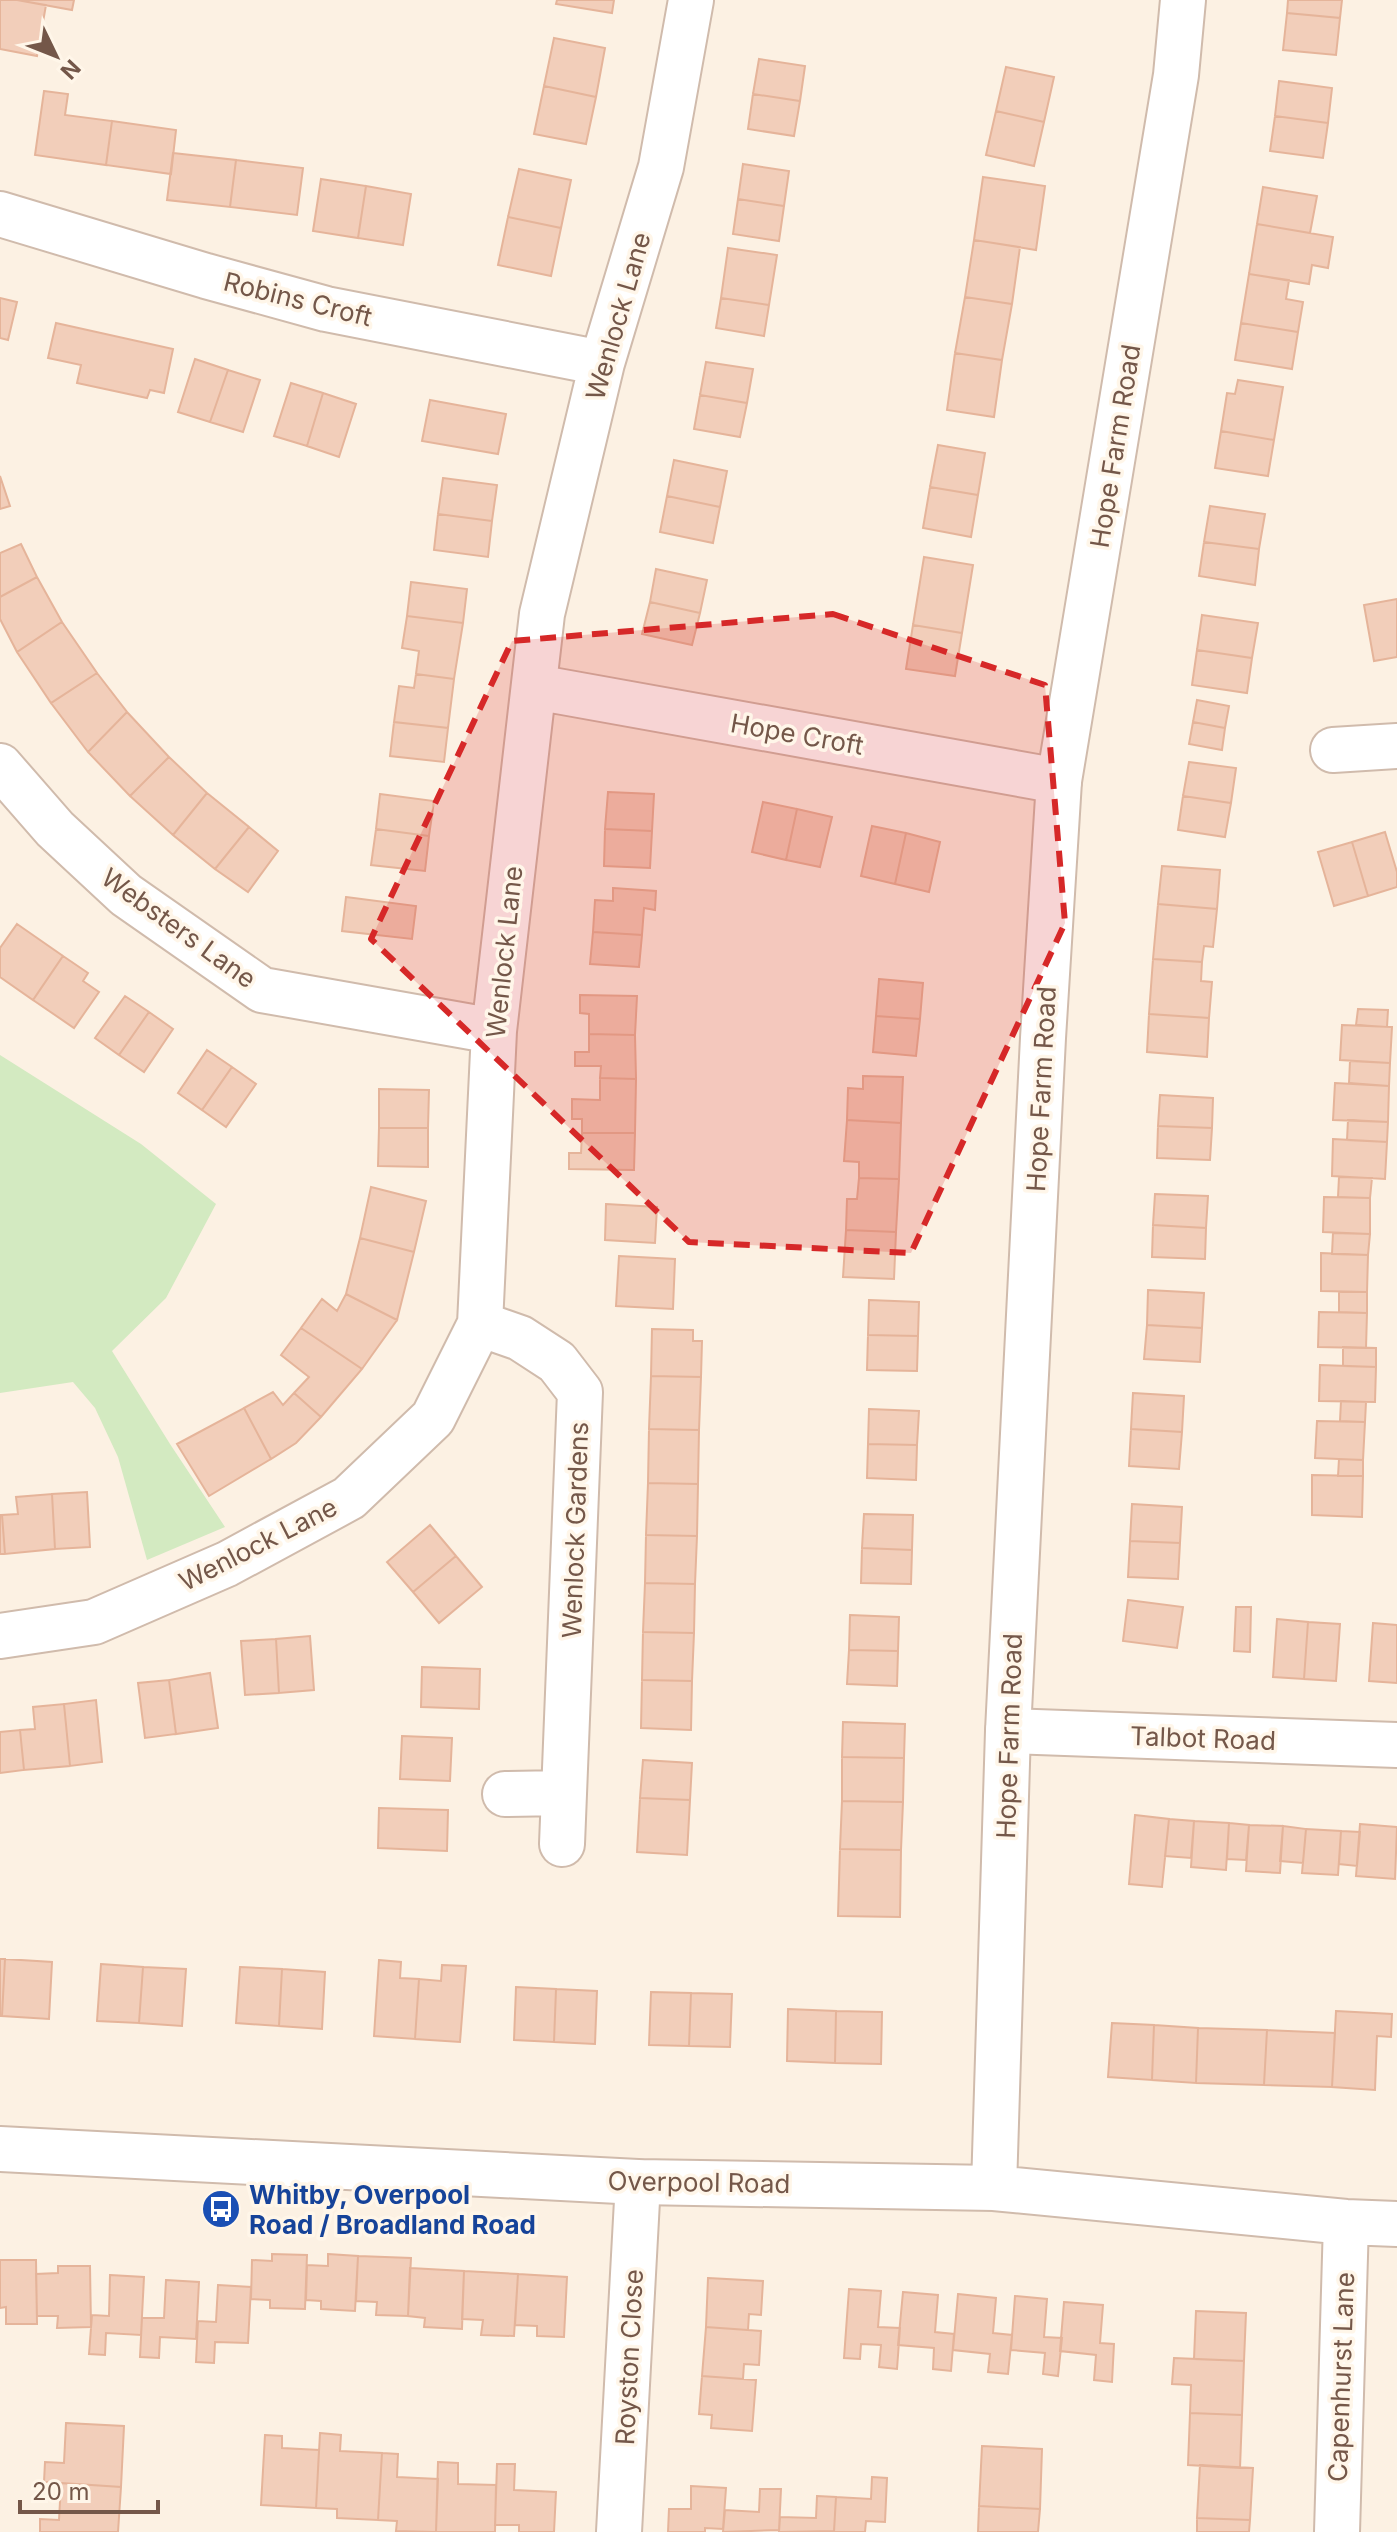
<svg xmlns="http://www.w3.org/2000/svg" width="1397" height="2532" font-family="Inter,sans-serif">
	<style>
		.green { fill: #d3eac1 }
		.building { fill: #f2ceba; stroke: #e5b49a; stroke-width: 2 }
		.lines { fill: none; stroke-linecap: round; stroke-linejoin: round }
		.minor-casing { stroke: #d0bbac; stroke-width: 48 }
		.tertiary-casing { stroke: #d0bbac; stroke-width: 48 }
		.minor { stroke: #fff; stroke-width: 44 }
		.tertiary { stroke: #fff; stroke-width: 44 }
		.marked { fill: #d62828; fill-opacity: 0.2; stroke: #d62828; stroke-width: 6; stroke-dasharray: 16 10; stroke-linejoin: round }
		.labels { text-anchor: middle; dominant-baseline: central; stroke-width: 7; stroke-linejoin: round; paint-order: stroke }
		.street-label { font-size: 26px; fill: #745749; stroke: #fff6e9 }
		.transit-label { font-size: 26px; font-weight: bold; fill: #164399; stroke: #fff6e9; text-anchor: start }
	</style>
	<rect width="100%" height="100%" fill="#fcf1e3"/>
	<path class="green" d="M0 1055 141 1144 216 1204 166 1298 112 1351 170 1444 225 1527 147 1560 118 1457 95 1408 73 1382 0 1393Z"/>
	<path class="building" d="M0 0H17L46 5 37 56 0 49Z
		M17 0H74L72 10Z
		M557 0H614L612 13 556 4Z
		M1288 0H1342L1340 18 1287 13Z
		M1287 13 1340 18 1336 55 1283 50Z
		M554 38 605 48 596 97 544 86Z
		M759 59 805 66 800 101 753 94Z
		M1006 67 1054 77 1044 122 996 111Z
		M1279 81 1332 88 1328 123 1275 116Z
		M544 86 596 97 586 144 534 134Z
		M44 91 68 94 65 115 112 121 106 165 35 155Z
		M753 94 800 101 794 136 748 129Z
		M996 111 1044 122 1034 166 986 155Z
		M1275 116 1328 123 1323 158 1270 151Z
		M112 121 176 130 171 174 106 165Z
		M173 153 236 160 230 207 167 200Z
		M236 160 303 168 297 215 230 207Z
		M743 164 789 171 784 206 738 199Z
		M519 169 571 180 561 228 508 217Z
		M983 177 1045 186 1036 250 974 240Z
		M321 179 366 186 358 238 313 231Z
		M366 186 411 194 403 245 358 238Z
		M1263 187 1317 196 1310 233 1257 224Z
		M738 199 784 206 779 241 733 234Z
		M508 217 561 228 551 276 498 265Z
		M1257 224 1333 237 1328 268 1312 265 1309 284 1249 274Z
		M974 240 1020 247 1012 304 965 297Z
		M728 248 777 255 769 305 721 298Z
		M1249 274 1289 280 1286 299 1303 302 1298 332 1241 323Z
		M965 297 1012 304 1002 360 955 353Z
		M0 298 17 302 8 340 0 338Z
		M721 298 769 305 764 336 716 328Z
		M56 323 173 349 164 393 150 390 147 398 77 383 81 365 48 358Z
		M1241 323 1298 332 1292 369 1235 360Z
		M955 353 1002 360 994 417 947 410Z
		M195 359 228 370 210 422 178 412Z
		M706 362 753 369 747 403 700 395Z
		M228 370 260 380 243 432 210 422Z
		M1238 380 1283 387 1274 440 1221 431 1227 393 1235 394Z
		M291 383 323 393 307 446 274 436Z
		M323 393 356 404 339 457 307 446Z
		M700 395 747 403 740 437 694 429Z
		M430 400 506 414 498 454 422 441Z
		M1221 431 1274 440 1268 476 1215 468Z
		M938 445 985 453 978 495 930 487Z
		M674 460 727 471 720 507 667 496Z
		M0 476 10 506 0 509Z
		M443 478 497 485 492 521 438 514Z
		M930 487 978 495 971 537 923 528Z
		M667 496 720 507 713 543 660 532Z
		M1210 506 1265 514 1259 549 1204 542Z
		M438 514 492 521 488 557 434 550Z
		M1204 542 1259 549 1255 585 1199 576Z
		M21 544 37 577 0 597V553Z
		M924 557 973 565 962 633 913 625Z
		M656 569 707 580 700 613 650 602Z
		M37 577 62 622 17 652 0 619V597Z
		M411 582 467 589 463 623 407 616Z
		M1397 599V657L1374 661 1364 605Z
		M650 602 700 613 692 645 642 634Z
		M1202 615 1258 623 1252 658 1197 650Z
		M407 616 463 623 454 679 416 674 419 651 402 648Z
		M62 622 97 673 51 703 17 652Z
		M913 625 962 633 955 676 906 669Z
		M1197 650 1252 658 1247 693 1192 685Z
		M97 673 127 712 88 752 51 703Z
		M416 674 454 679 448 728 394 722 399 686 414 688Z
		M1197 700 1229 706 1225 728 1193 722Z
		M127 712 169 757 130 796 88 752Z
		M394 722 448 728 444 762 390 756Z
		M1193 722 1225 728 1222 750 1189 744Z
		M169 757 207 793 173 835 130 796Z
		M1189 762 1236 768 1231 803 1183 796Z
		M608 792 654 794 652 831 605 829Z
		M207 793 249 827 215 869 173 835Z
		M380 794 434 801 429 836 376 829Z
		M1183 796 1231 803 1225 837 1178 830Z
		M763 802 797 809 786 860 752 852Z
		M797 809 832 817 820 867 786 860Z
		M872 826 906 833 895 884 861 876Z
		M249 827 278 851 248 892 215 869Z
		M376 829 429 836 425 871 371 865Z
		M605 829 652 831 650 868 604 866Z
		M1385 832 1397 872V887L1368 896 1352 842Z
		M906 833 940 842 929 892 895 884Z
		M1352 842 1368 896 1334 906 1318 852Z
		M1162 866 1220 870 1217 909 1158 904Z
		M613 888 656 891 655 910 644 908 642 935 593 932 595 900 613 901Z
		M346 897 416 906 412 939 342 931Z
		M1158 904 1217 909 1213 947 1204 946 1202 962 1153 959Z
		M17 924 63 956 33 1000 0 977V948Z
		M593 932 642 935 639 967 590 964Z
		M63 956 88 973 83 981 99 992 74 1028 33 1000Z
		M1153 959 1202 962 1201 981 1212 982 1209 1018 1149 1014Z
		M879 979 923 983 920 1019 876 1016Z
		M580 995 637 996 635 1035 589 1034V1014L580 1013Z
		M125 996 149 1012 119 1055 95 1038Z
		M1358 1009 1388 1010 1387 1027 1356 1025Z
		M149 1012 173 1029 144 1072 119 1055Z
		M1149 1014 1209 1018 1207 1057 1147 1052Z
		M876 1016 920 1019 916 1056 873 1052Z
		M1342 1025 1392 1027 1390 1063 1340 1060Z
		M589 1034 635 1035 636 1079 600 1078 601 1066H575V1052H589Z
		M207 1050 232 1067 202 1110 178 1093Z
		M1350 1061 1390 1063 1389 1086 1349 1083Z
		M232 1067 256 1084 226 1127 202 1110Z
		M863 1076 903 1077 901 1123 847 1120 848 1088 863 1089Z
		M600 1078 636 1079 635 1133H582V1119H572V1099L600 1100Z
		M1335 1083 1389 1086 1388 1122 1333 1120Z
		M379 1089 429 1090 428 1128H379Z
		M1160 1095 1213 1098 1212 1128 1158 1126Z
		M847 1120 901 1123 899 1179 859 1178V1162L844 1161Z
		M1348 1120 1388 1122 1387 1142 1347 1140Z
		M1158 1126 1212 1128 1210 1160 1157 1158Z
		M379 1128H428V1167L378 1166Z
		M582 1133H635L634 1170 569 1169V1153H581Z
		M1333 1139 1387 1142 1385 1179 1332 1176Z
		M1339 1177 1372 1178 1370 1198 1338 1197Z
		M859 1178 899 1179 896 1232 846 1230 847 1199H857Z
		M371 1187 426 1201 414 1252 360 1238Z
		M1155 1194 1208 1196 1206 1228 1153 1225Z
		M1324 1197 1370 1198V1234L1323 1232Z
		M606 1204 657 1207 655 1243 605 1240Z
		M1153 1225 1206 1228 1205 1259 1152 1257Z
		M846 1230 896 1232 894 1279 843 1277Z
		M1333 1233 1370 1234 1368 1255 1332 1254Z
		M360 1238 414 1252 397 1320 346 1294Z
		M1321 1253 1368 1255 1367 1292 1321 1291Z
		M619 1256 675 1259 673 1309 616 1306Z
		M1148 1290 1204 1293 1202 1328 1147 1325Z
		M1339 1292H1367V1313L1339 1312Z
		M346 1294 397 1320 362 1369 301 1328 322 1299 337 1311Z
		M869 1300 919 1302 918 1336 868 1335Z
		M1319 1312 1367 1313 1366 1348 1318 1347Z
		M1147 1325 1202 1328 1200 1362 1144 1359Z
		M301 1328 362 1369 321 1417 294 1393 309 1377 281 1355Z
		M652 1329 693 1330V1341H702L701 1377 651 1376Z
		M868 1335 918 1336 917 1371 867 1370Z
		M1343 1347 1376 1348V1367L1343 1366Z
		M1320 1365 1376 1367 1375 1402 1319 1401Z
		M651 1376 701 1377 699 1430 649 1429Z
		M273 1392 283 1405 294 1393 321 1417 296 1443 271 1459 244 1408Z
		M1133 1393 1184 1396 1182 1432 1131 1429Z
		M1341 1401 1366 1402 1365 1422 1340 1421Z
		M244 1408 271 1459 209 1496 177 1444Z
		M869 1409 919 1411 917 1445 868 1444Z
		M1317 1421 1365 1422 1363 1460 1315 1458Z
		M649 1429 699 1430 698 1484 648 1483Z
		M1131 1429 1182 1432 1179 1469 1129 1466Z
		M868 1444 917 1445 916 1480 867 1478Z
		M1339 1459 1363 1460V1476H1338Z
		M1312 1475 1363 1476 1362 1517 1312 1515Z
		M648 1483 698 1484 697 1536 646 1535Z
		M87 1492 90 1547 55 1549 52 1494Z
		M52 1494 55 1549 5 1554 2 1515 18 1514 16 1497Z
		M1132 1504 1182 1507 1180 1543 1130 1541Z
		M864 1514 913 1515 912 1550 862 1548Z
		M0 1515H2L5 1554H0Z
		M430 1525 456 1556 413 1592 387 1562Z
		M646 1535 697 1536 695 1584 645 1583Z
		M1130 1541 1180 1543 1178 1579 1128 1577Z
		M862 1548 912 1550 911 1584 861 1583Z
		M456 1556 482 1587 439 1623 413 1592Z
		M645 1583 695 1584 694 1633 643 1632Z
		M1128 1600 1183 1607 1177 1648 1123 1641Z
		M1236 1607H1251L1250 1652 1234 1651Z
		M850 1615 899 1617 898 1651 849 1650Z
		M1277 1619 1308 1622 1304 1679 1273 1677Z
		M1308 1622 1340 1624 1336 1681 1304 1679Z
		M1373 1623 1397 1625V1683L1369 1681Z
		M643 1632 694 1633 692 1681 642 1680Z
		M310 1636 314 1690 279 1693 276 1639Z
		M276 1639 279 1693 245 1695 241 1641Z
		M849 1650 898 1651 897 1686 847 1684Z
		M422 1667 480 1669 479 1709 421 1707Z
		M210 1673 218 1728 176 1734 169 1680Z
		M169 1680 176 1734 145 1738 138 1683Z
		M642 1680 692 1681 691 1730 641 1728Z
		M96 1700 102 1762 70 1766 64 1704Z
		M64 1704 70 1766 24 1770 20 1730 35 1729 33 1707Z
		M843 1722 905 1724 904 1758 842 1757Z
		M20 1730 24 1770 0 1773V1732Z
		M402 1736 452 1738 450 1781 400 1779Z
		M842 1757 904 1758 903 1802 842 1801Z
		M643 1760 692 1763 690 1800 640 1798Z
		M640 1798 690 1800 687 1855 637 1852Z
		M842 1801 903 1802 901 1850 840 1849Z
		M379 1808 448 1810 447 1851 378 1848Z
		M1135 1815 1169 1819 1162 1887 1129 1884Z
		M1169 1819 1194 1821 1191 1858 1165 1856Z
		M1194 1821 1229 1823 1226 1870 1191 1867Z
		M1229 1823 1249 1825 1246 1860 1227 1859Z
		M1360 1824 1397 1827 1395 1879 1356 1876Z
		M1249 1825 1283 1826 1280 1873 1246 1871Z
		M1283 1826 1306 1829 1303 1863 1280 1861Z
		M1306 1829 1341 1831 1338 1875 1302 1873Z
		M1341 1831 1360 1832 1357 1866 1339 1864Z
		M840 1849 901 1850 900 1917 838 1916Z
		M0 1959H5L2 2016H0Z
		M5 1959 52 1962 49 2019 2 2016Z
		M379 1960 401 1962 400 1978 419 1979 415 2039 374 2036Z
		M101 1964 143 1967 139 2023 97 2021Z
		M442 1965 466 1966 460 2042 415 2039 419 1979 441 1981Z
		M143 1967 186 1969 182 2026 139 2023Z
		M240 1967 282 1969 279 2026 236 2023Z
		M282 1969 325 1972 322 2029 279 2026Z
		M516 1987 556 1989 554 2042 514 2040Z
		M556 1989 597 1991 595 2044 554 2042Z
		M651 1992 691 1993 689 2046 649 2045Z
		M691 1993 732 1994 730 2047 689 2046Z
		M788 2009 836 2011 835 2063 787 2061Z
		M836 2011 882 2012 881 2064 835 2063Z
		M1336 2011 1392 2014 1391 2037 1377 2036 1375 2090 1332 2087Z
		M1112 2023 1154 2025 1152 2080 1108 2077Z
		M1154 2025 1198 2028 1196 2083 1152 2080Z
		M1198 2028 1267 2030 1264 2085 1196 2083Z
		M1267 2030 1335 2033 1332 2087 1264 2085Z
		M272 2254 307 2255 305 2309 270 2308V2300L251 2299 252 2260 272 2261Z
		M328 2254 358 2256 355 2311 321 2309V2301L306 2300 307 2265 328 2266Z
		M358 2256 411 2258 408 2316 376 2315 377 2302 356 2301Z
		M0 2260H36L37 2324H6V2307L0 2308Z
		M58 2266H90L91 2327 57 2328 58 2316H37L36 2274 58 2273Z
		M410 2268 464 2271 462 2329 424 2327 425 2318 408 2316Z
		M464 2271 518 2274 514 2336 481 2335 483 2320 462 2319Z
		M518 2274 567 2277 564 2337 537 2336V2326L515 2325Z
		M110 2275 144 2277 141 2335 106 2333 105 2355 89 2354 92 2315 109 2316Z
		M708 2278 763 2281 761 2315 749 2314 748 2330 706 2327Z
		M166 2280 199 2282 196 2339 160 2337 159 2358 140 2357 142 2318H164Z
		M218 2285 251 2287 248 2343 215 2342 214 2363 196 2362 198 2321 216 2322Z
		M849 2289 881 2291 878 2327 900 2328 897 2369 879 2367 881 2345 861 2344 860 2359 844 2358Z
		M903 2292 938 2295 935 2332 954 2334 951 2371 933 2369 934 2348 898 2345Z
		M958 2294 996 2298 993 2333 1012 2335 1008 2374 988 2372 990 2354 953 2350Z
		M1015 2296 1047 2299 1044 2337 1062 2338 1058 2376 1043 2374 1045 2353 1011 2350Z
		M1064 2302 1103 2305 1100 2343 1114 2344 1112 2382 1094 2380 1096 2355 1060 2351Z
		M1196 2311 1246 2313 1244 2361 1194 2359Z
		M706 2327 761 2331 759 2365 744 2364 743 2379 702 2376Z
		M1174 2358 1244 2361 1242 2415 1190 2413 1191 2385 1172 2384Z
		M702 2376 756 2380 752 2431 711 2428 712 2415 699 2414Z
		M1190 2413 1242 2415 1240 2468 1188 2465Z
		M66 2423 124 2426 121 2487 44 2482 45 2462 64 2463Z
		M320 2433 341 2435 340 2451 382 2453 378 2520 337 2518V2509L316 2508Z
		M265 2435 282 2436V2448L319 2450 316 2508 261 2505Z
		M982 2446 1042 2449 1040 2509 979 2506Z
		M382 2453 398 2454 397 2477 438 2479 436 2532 396 2531 397 2521 378 2520Z
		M438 2462 458 2463V2484L496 2485 495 2532H436Z
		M497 2464H515L514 2490 556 2492 554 2532H519V2525H495Z
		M1200 2465 1253 2468 1250 2520 1197 2518Z
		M872 2477 887 2478 885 2522 866 2521 865 2532H834L836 2497 871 2499Z
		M61 2483 121 2487 118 2532H40V2519L59 2520Z
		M691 2486 726 2488 723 2529 705 2528V2532H668L669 2509H691Z
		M760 2489H781L779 2530 723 2532 725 2510 759 2512Z
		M817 2496 836 2497 834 2531 779 2532 780 2517 816 2518Z
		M979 2506 1040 2509 1038 2532H978Z
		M1197 2518 1250 2520 1249 2532H1197Z"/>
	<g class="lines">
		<g class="minor-casing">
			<path id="minor" d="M0 214 206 276 326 309 602 363
				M535 687 1059 781
				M1333 750 1397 746
				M0 766 55 829 126 895 262 990 494 1031
				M480 1324 520 1338 557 1362 580 1392 562 1844
				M0 1636 94 1622 227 1564 349 1498 433 1418 480 1324 494 1031 542 614 602 363 661 167 691 0
				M1008 1731 1397 1745
				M505 1794 563 1793
				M619 2532 638 2182"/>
		</g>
		<g class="tertiary-casing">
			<path id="tertiary" d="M0 2149 638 2182 994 2188 1346 2222 1397 2224
				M994 2188 1008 1731 1043 1038 1059 781 1176 75 1183 0
				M1337 2532 1346 2222"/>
		</g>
		<use href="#minor" class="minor"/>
		<use href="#tertiary" class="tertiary"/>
	</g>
	<path class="marked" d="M833 614 1045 685 1065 923 911 1253 689 1242 371 939 512 641Z"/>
	<defs>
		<g id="bus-disc" transform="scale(2)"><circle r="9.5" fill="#1a4fb4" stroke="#fff6e9"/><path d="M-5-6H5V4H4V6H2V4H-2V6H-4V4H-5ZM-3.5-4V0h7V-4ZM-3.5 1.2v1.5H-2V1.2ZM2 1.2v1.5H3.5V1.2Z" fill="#fff"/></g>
	</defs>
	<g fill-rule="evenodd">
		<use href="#bus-disc" x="221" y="2209"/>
	</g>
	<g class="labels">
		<g class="street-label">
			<text transform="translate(298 299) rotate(14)">Robins Croft</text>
			<text transform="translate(618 316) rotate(-74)">Wenlock Lane</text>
			<text transform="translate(1115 446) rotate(-81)">Hope Farm Road</text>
			<text transform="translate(797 734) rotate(10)">Hope Croft</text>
			<text transform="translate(179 928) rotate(36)">Websters Lane</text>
			<text transform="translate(504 952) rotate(-84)">Wenlock Lane</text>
			<text transform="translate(1041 1089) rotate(-87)">Hope Farm Road</text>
			<text transform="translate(575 1530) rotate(-88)">Wenlock Gardens</text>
			<text transform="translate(258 1544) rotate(-27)">Wenlock Lane</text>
			<text transform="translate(1009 1736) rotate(-88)">Hope Farm Road</text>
			<text transform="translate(1203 1738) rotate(2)">Talbot Road</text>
			<text transform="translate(699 2182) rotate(1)">Overpool Road</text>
			<text transform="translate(629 2357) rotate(-87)">Royston Close</text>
			<text transform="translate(1341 2377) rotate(-88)">Capenhurst Lane</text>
		</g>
		<g class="transit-label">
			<text x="249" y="2194">Whitby, Overpool<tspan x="249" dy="30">Road / Broadland Road</tspan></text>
		</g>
	</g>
	<g transform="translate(56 56) rotate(133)" stroke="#fff6e9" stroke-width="6" paint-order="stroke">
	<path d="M0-6L14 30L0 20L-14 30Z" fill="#745749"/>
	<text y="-12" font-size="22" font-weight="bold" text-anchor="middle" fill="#745749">N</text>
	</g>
	<path d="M20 2500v12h138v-12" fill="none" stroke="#745749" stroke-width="4"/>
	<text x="32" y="2500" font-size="24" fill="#745749" stroke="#fff6e9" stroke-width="6" paint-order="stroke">20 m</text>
</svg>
